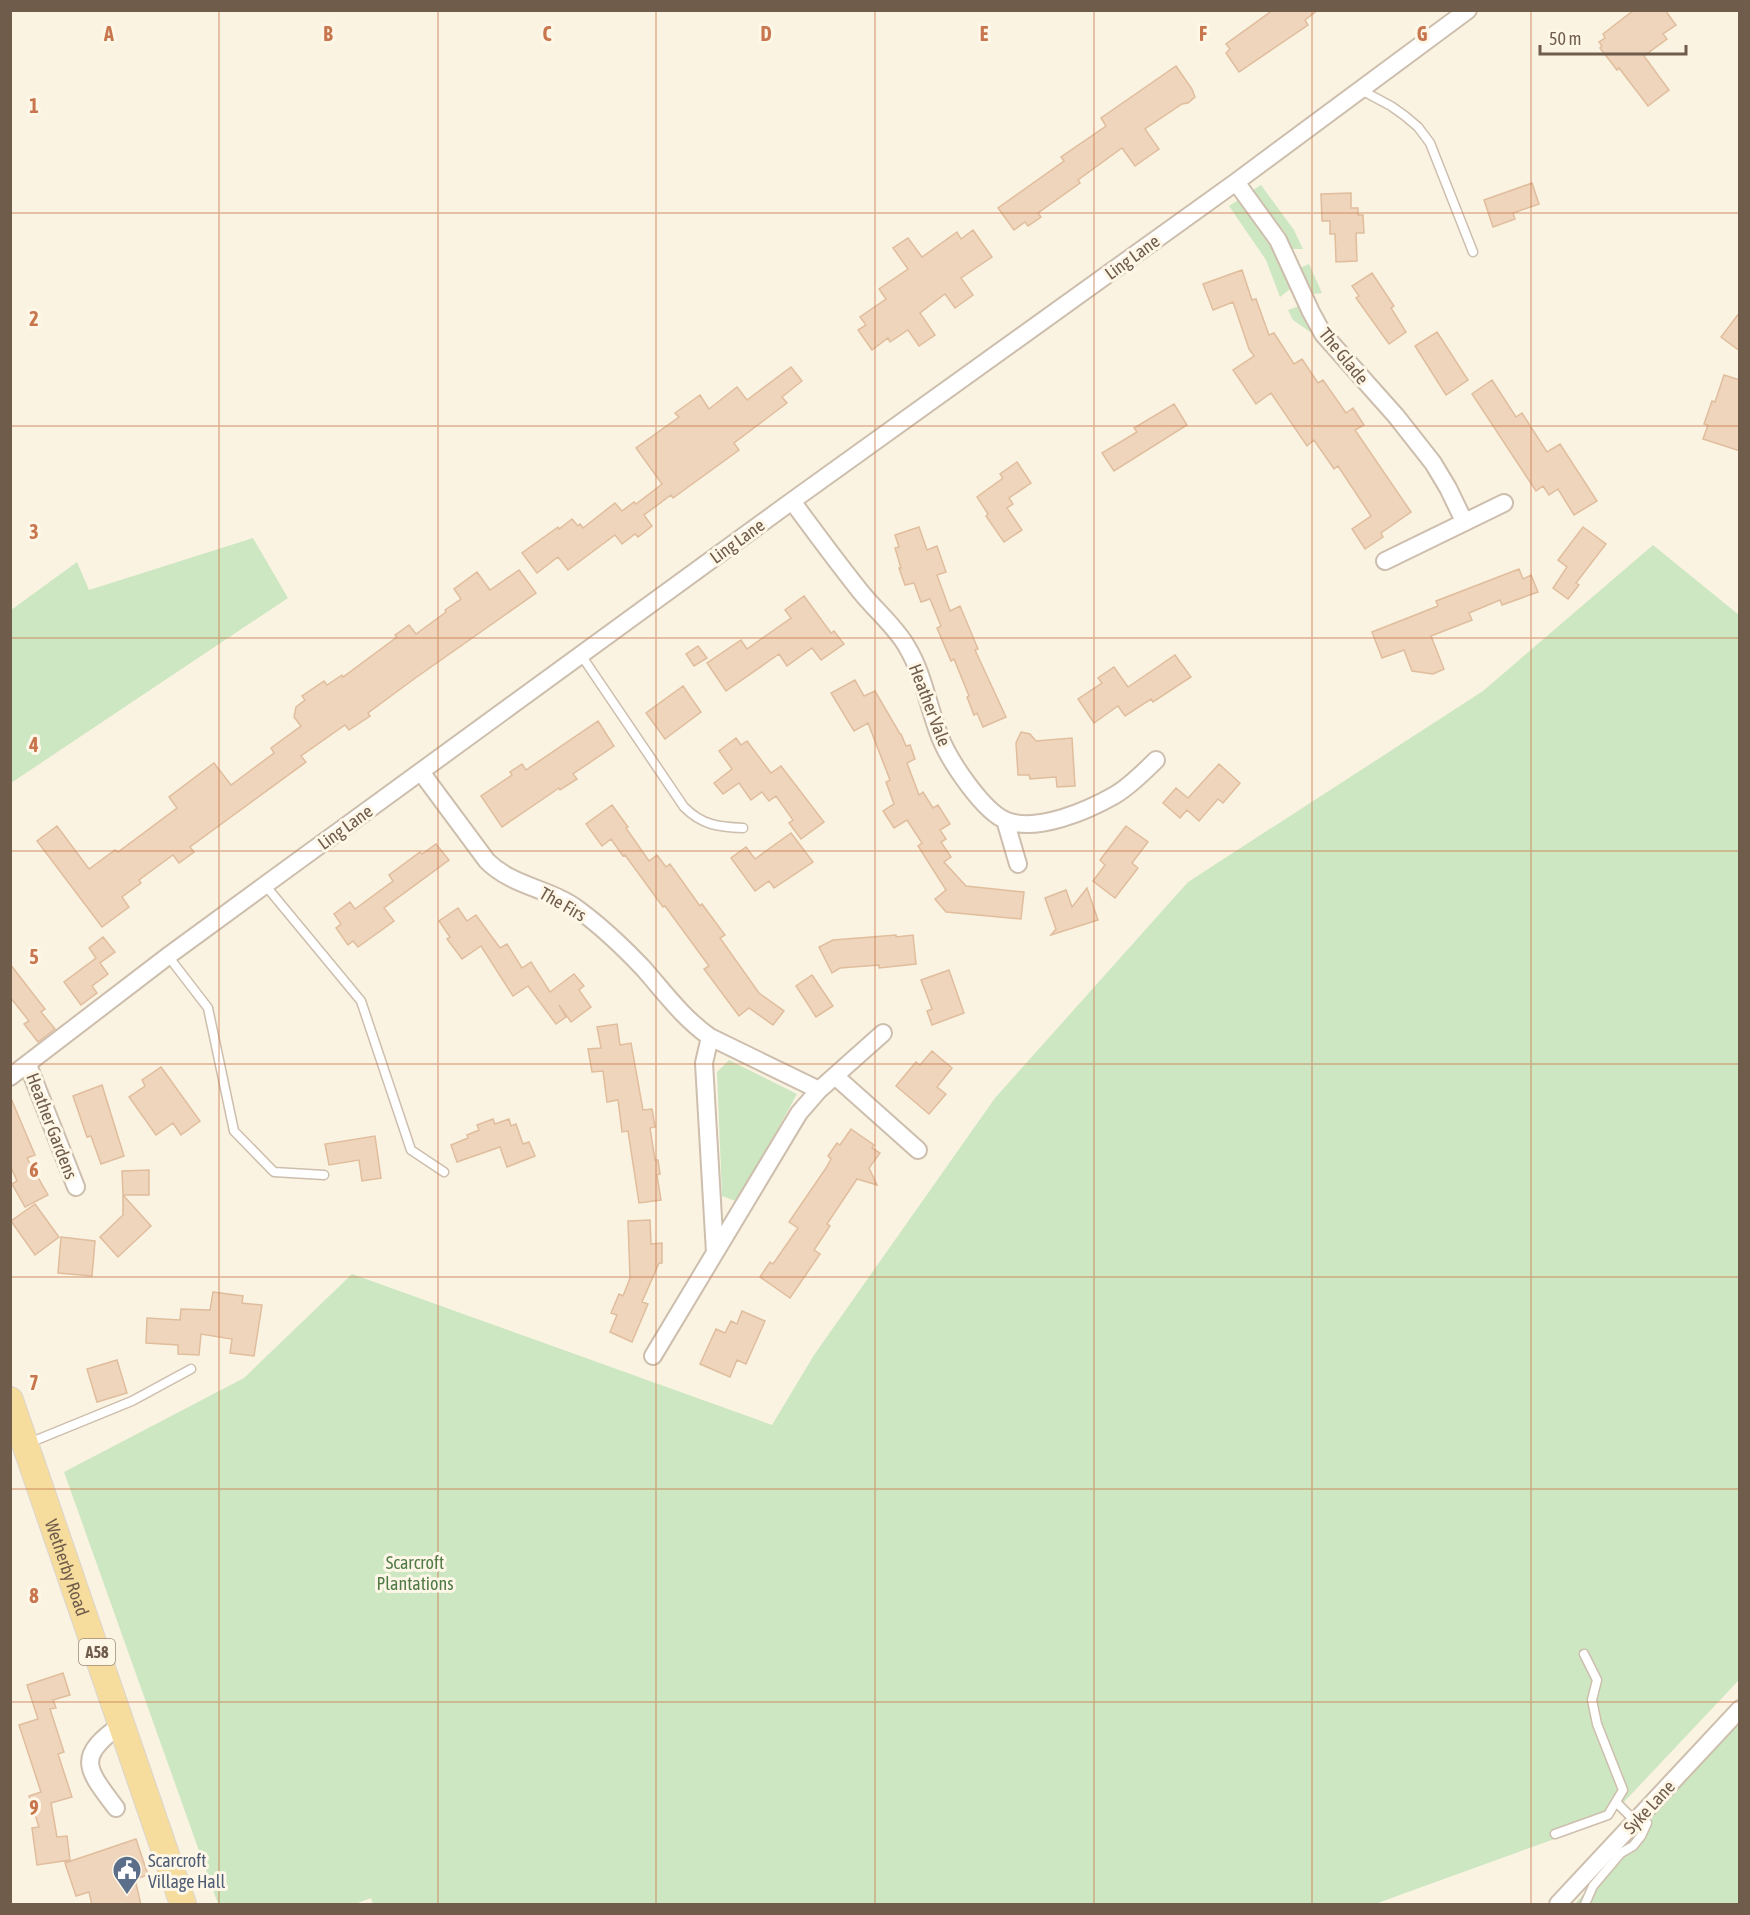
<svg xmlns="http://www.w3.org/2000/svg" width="1750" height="1915" font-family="'Asap Condensed',sans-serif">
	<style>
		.green { fill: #cde7c2 }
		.building { fill: #eed5bc; stroke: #e0bd9d; stroke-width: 1.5 }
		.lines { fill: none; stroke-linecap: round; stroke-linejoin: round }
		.lane-casing { stroke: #cdbead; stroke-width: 11 }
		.street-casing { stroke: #cdbead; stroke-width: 20 }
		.primary-casing { stroke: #dad5d0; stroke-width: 28 }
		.lane { stroke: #fff; stroke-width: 8 }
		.street { stroke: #fff; stroke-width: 16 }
		.primary { stroke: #f6dd9e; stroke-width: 26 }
		.grid { fill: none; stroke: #c8764d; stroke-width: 1.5; stroke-opacity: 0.55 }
		.labels { text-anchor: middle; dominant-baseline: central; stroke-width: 6; stroke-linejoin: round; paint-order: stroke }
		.shield { fill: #fef7e8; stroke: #9b8a79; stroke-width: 1.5 }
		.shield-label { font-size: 16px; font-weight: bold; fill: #705c4a }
		.street-label { font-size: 18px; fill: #705c4a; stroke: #fef7e8 }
		.park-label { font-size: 18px; fill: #517b46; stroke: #fef7e8 }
		.service-label { font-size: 18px; fill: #4e5e75; stroke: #fef7e8; text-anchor: start }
		.grid-label { font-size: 20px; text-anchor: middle; font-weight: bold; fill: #c8764d; stroke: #fef7e8; stroke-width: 6; stroke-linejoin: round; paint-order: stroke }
	</style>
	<rect width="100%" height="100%" fill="#fbf3e2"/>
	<path class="green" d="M1261 185 1294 230 1303 249H1292L1286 234 1253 190Z
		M1238 200 1275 253 1290 289 1280 297 1266 260 1229 206Z
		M1309 264 1322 293 1313 294 1300 268Z
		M1299 306 1313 334 1293 320 1288 310Z
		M253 538 288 598 11 783V610L77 562 89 590Z
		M1653 545 1739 615V1680L1607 1820 1375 1904H373L371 1898 355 1904H218L64 1472 244 1378 352 1274 772 1425 814 1355 995 1098 1188 882 1483 691Z
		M729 1060 797 1094 738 1202 722 1196 717 1072Z
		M1739 1721V1904H1575L1667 1799Z"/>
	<path class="building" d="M1273 10H1318L1305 20 1308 25 1239 72 1226 53 1230 49 1226 44Z
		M1634 10H1665L1676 25 1663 34 1667 39 1644 56 1669 90 1648 106 1619 68 1617 70 1600 48 1602 46 1599 42 1605 38 1603 34Z
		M1176 66 1192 89 1195 97 1188 103 1182 104 1145 129 1159 149 1135 166 1122 148 1078 180 1080 183 1038 213 1041 217 1028 226 1025 222 1014 230 998 208 1064 161 1061 157 1106 126 1101 118Z
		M1532 183 1539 204 1513 213 1515 219 1493 227 1484 200Z
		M1351 193V208H1358V215H1363L1364 233H1356L1357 261 1336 262 1335 234H1330V221H1322L1321 194Z
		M973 230 992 257 961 278 973 295 955 308 945 294 920 313 935 335 919 346 908 330 890 342 888 338 872 350 858 330 866 325 860 317 886 299 879 289 908 269 893 248 908 238 922 257 957 232 961 239Z
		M1242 270 1252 300 1256 299 1269 335 1274 333 1294 364 1302 359 1318 383 1323 380 1346 413 1353 408 1364 425 1355 430 1411 512 1381 533 1383 537 1365 549 1352 529 1371 516 1338 466 1334 469 1314 440 1307 446 1271 393 1256 404 1233 370 1254 356 1249 349 1233 302 1213 310 1203 284Z
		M1372 273 1394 306 1391 308 1406 332 1389 344 1356 298 1359 296 1352 286Z
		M1740 312V351L1721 337Z
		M1437 332 1468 380 1446 395 1415 346Z
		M791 367 802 381 782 397 787 403 734 443 739 450 673 498 671 495 644 515 652 526 638 537 635 534 622 544 615 535 568 570 558 557 537 573 522 553 558 527 559 529 572 519 578 526 580 524 583 528 615 503 622 511 634 502 636 504 662 484 636 448 679 417 675 413 700 395 709 409 737 387 747 400Z
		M1724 375 1740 380V451L1703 439 1708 425 1704 424 1712 401 1715 402Z
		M1492 380 1516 417 1522 413 1547 452 1560 444 1597 501 1574 515 1558 489 1549 495 1543 486 1536 491 1472 394Z
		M1174 404 1187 425 1114 471 1102 453 1137 432 1134 428Z
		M1017 462 1031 483 1009 498 1013 504 1007 508 1022 530 1004 542 986 516 988 514 977 497 1003 478 1000 474Z
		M919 527 927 550 937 546 946 572 937 575 950 611 960 606 978 649 975 650 1006 717 983 727 977 713 974 715 967 697 969 696 954 659 951 661 937 628 941 626 930 599 921 602 914 583 905 585 899 568H901L895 548 899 547 895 535Z
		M1583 527 1606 544 1576 583 1579 585 1568 599 1553 588 1567 567 1558 560Z
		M1519 569 1523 579 1531 575 1538 592 1502 605 1500 600 1469 613 1472 620 1431 636 1444 669 1433 674 1412 671 1404 650 1382 658 1372 632 1438 606 1436 601Z
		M519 570 536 593 414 679 368 713 370 716 349 730 345 725 301 756 306 762 190 847 194 852 179 863 173 855 139 880 141 883 122 897 129 907 102 927 37 841 57 826 89 869 115 850 118 852 177 808 169 797 214 763 231 785 274 753 271 748 301 726 294 717 296 707 305 700 302 696 324 681 327 685 342 675 343 677 397 637 395 635 409 625 416 634 446 612 445 610 461 599 454 589 477 572 490 590Z
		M804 596 831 633 834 631 844 644 821 660 812 648 787 666 779 654 726 691 707 663 741 640 747 649 791 618 785 610Z
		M698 646 707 658 694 666 686 654Z
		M1175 655 1191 677 1153 702 1151 699 1125 716 1118 706 1094 723 1078 699 1102 683 1098 678 1114 667 1128 687Z
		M855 680 864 696 875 691 900 734H901L906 746 910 745 915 759 907 763 919 795 923 792 933 808 938 805 950 824 940 830 946 839 941 842 951 857 944 862 966 886 1024 892 1021 919 946 912 935 899 946 890 918 846 922 843 907 820 894 828 883 811 894 804 886 782 890 780 868 723 854 731 831 693Z
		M683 686 701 712 665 739 646 713Z
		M598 721 614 746 573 774 577 779 560 790 559 788 502 827 481 796 512 775 510 772 522 764 526 770Z
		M1021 732 1030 734 1036 741 1072 738 1075 786 1057 787 1056 777 1030 779 1029 775H1018L1016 743Z
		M736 738 741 745 747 741 771 773 781 766 824 822 801 839 789 823 793 820 776 796 769 801 762 792 751 800 739 783 723 794 714 783 732 769 719 751Z
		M1219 764 1240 783 1223 803 1218 799 1199 821 1187 810 1180 818 1163 803 1176 788 1188 798Z
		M612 805 628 827 626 828 649 861 657 855 666 867 670 864 700 906 702 904 725 935 720 938 759 993 784 1011 773 1025 749 1008 739 1016 704 969 709 966 665 906 663 907 625 855 623 856 611 839 602 846 586 824Z
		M1126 826 1148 842 1132 863 1138 868 1115 898 1093 881 1105 865 1100 860Z
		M791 833 813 862 774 888 769 881 755 891 731 858 746 847 755 859Z
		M436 844 449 860 384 908 394 921 358 947 353 941 348 945 336 928 341 924 334 914 350 902 355 909 393 881 389 875 420 852 422 854Z
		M1087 888 1098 920 1051 935 1056 929 1045 898 1066 890 1072 907Z
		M458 908 467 921 476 915 500 948 507 944 522 968 531 962 550 992 574 974 584 986 579 990 591 1007 571 1022 559 1005 566 1017 556 1024 528 986 513 996 481 946 462 959 447 939 450 937 439 921Z
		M896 935V937L913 935 916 964 879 968V965L840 968 832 973 819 947 833 940Z
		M103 937 115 952 100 963 108 974 92 986 97 993 81 1005 64 982 96 958 89 948Z
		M10 964 45 1009 41 1012 55 1029 38 1042 24 1024 29 1021 10 997Z
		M949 970 964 1013 932 1025 927 1011 932 1009 921 980Z
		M812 975 833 1006 816 1017 796 986Z
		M617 1024 620 1045 631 1043 643 1110 652 1109 655 1127 650 1128 655 1160H658L660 1174 657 1175 661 1200 639 1203 628 1131 622 1132 618 1100 607 1102 603 1071 592 1072 588 1049 601 1048 597 1027Z
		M932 1051 952 1068 937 1087 946 1094 929 1114 896 1086 916 1062 920 1065Z
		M161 1067 200 1121 181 1135 173 1123 156 1135 129 1097 145 1086 142 1080Z
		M102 1085 124 1156 101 1164 91 1136 87 1137 73 1096Z
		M10 1096 35 1155 27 1158 48 1195 25 1207 12 1184 17 1181 10 1165Z
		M493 1119 495 1124 509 1119 511 1126 516 1124 523 1144 529 1142 535 1156 507 1167 500 1147 457 1162 451 1145 468 1138 467 1135 479 1130 477 1125Z
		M851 1129 874 1145 872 1148 880 1153 869 1168 877 1185 857 1179 827 1224 830 1226 814 1250 820 1254 790 1298 760 1277 770 1262 773 1264 798 1228 789 1222 826 1168 831 1159 828 1156 837 1143 840 1145Z
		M375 1136 381 1178 362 1181 359 1160 329 1165 325 1144Z
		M149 1170V1195H123L122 1171Z
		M123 1195 151 1226 118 1257 100 1237 123 1215Z
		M35 1204 59 1237 35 1255 11 1221Z
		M650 1220 651 1244 662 1243V1263H659L642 1302 648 1304 632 1342 610 1332 617 1315 611 1313 619 1294 623 1296 630 1278 628 1221Z
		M61 1237 95 1241 92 1276 58 1273Z
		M213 1292 243 1296 242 1303 262 1305 254 1356 230 1353 232 1339 201 1334 199 1355 178 1354V1345L146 1343 147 1318 180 1320 181 1309 210 1310Z
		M742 1311 765 1321 746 1364 737 1360 730 1377 700 1364 716 1329 725 1333 731 1321 737 1324Z
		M117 1360 127 1393 97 1402 87 1369Z
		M63 1673 70 1695 53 1700 56 1708 50 1709 64 1752 58 1754 72 1797 51 1803 57 1837 67 1836 70 1860 37 1865 32 1828 39 1827 29 1796 41 1792 19 1725 38 1719 27 1685Z
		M136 1839 148 1875 135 1879 141 1905H92L89 1892 76 1896 65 1863Z"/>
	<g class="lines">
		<g class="lane-casing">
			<path id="lane" d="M1361 90 1391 106 1405 116 1418 127 1430 143 1473 252
				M581 655 684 807C702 825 718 827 743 828
				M265 885 361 1001 411 1150 444 1172
				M168 956 208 1008 234 1131 274 1172 324 1175
				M29 1443 132 1401 191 1369
				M1555 1834 1608 1815 1623 1790 1597 1724 1592 1700 1597 1680 1584 1654
				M1585 1904 1593 1886 1621 1853 1633 1846 1641 1836 1647 1823 1631 1817 1616 1802"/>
		</g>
		<g class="street-casing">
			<path id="street" d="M1236 182 1278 240 1311 312 1323 334 1396 416 1433 463 1448 488 1464 521
				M792 501C814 531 837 562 860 591 875 610 896 627 907 647 924 675 928 707 940 737 949 760 983 812 1007 821 1038 832 1087 811 1115 795 1130 786 1144 772 1156 760
				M1385 561 1504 503
				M421 772 487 861C513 887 550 888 579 910 602 927 623 947 643 968 665 993 683 1018 710 1037L704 1063 715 1253
				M1005 820 1018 864
				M710 1037 819 1090
				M28 1065 76 1187
				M835 1076 918 1150
				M10 1077 168 956 265 885 792 501 1236 182 1468 10
				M653 1356 799 1113 819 1090 883 1033
				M116 1808C86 1768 75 1757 122 1724
				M1558 1904 1740 1709"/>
		</g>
		<g class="primary-casing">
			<g id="primary">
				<path id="s1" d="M10 1400 183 1904"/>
			</g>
		</g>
		<use href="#lane" class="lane"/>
		<use href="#street" class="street"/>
		<use href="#primary" class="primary"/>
	</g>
	<path class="grid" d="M219 10V1904M438 10V1904M656 10V1904M875 10V1904M1094 10V1904M1312 10V1904M1531 10V1904M10 213H1740M10 426H1740M10 638H1740M10 851H1740M10 1064H1740M10 1277H1740M10 1489H1740M10 1702H1740"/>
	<defs>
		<g id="civic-pin" transform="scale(1.5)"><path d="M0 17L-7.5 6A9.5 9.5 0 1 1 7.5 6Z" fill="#5c6f8a" stroke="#fef7e8"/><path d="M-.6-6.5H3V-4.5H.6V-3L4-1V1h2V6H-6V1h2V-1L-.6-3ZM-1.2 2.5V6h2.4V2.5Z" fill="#fff"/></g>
	</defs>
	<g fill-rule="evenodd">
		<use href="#civic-pin" x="127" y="1870"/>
	</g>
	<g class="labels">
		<rect class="shield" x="79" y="1639" width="36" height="26" rx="4.5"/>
		<g class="shield-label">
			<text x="97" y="1652">A58</text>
		</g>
		<g class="street-label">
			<text transform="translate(1132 257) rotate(-36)">Ling Lane</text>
			<text transform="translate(1344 356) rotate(51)">The Glade</text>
			<text transform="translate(737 541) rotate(-36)">Ling Lane</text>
			<text transform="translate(930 705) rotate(69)">Heather Vale</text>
			<text transform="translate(345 827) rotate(-36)">Ling Lane</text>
			<text transform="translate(563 904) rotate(30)">The Firs</text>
			<text transform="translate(52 1126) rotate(69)">Heather Gardens</text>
			<text stroke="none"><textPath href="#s1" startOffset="177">Wetherby Road</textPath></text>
			<text transform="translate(1649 1807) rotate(-47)">Syke Lane</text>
		</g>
		<g class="park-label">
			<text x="415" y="1562">Scarcroft<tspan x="415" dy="21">Plantations</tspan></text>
		</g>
		<g class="service-label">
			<text x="148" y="1860">Scarcroft<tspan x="148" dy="21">Village Hall</tspan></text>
		</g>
	</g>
	<g class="grid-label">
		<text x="109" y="41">A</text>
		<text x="328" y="41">B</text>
		<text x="547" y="41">C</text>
		<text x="766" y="41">D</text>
		<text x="984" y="41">E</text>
		<text x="1203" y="41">F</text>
		<text x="1422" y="41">G</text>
		<text x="34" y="113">1</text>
		<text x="34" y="326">2</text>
		<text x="34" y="539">3</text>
		<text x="34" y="752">4</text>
		<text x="34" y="964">5</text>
		<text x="34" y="1177">6</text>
		<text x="34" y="1390">7</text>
		<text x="34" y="1603">8</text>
		<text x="34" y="1815">9</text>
	</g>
	<rect width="1750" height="1915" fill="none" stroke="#705c4a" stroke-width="24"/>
	<path d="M1540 45v9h146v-9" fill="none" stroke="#705c4a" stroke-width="3"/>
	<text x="1549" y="45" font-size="18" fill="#705c4a" stroke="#fef7e8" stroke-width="4.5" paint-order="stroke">50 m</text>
</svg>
